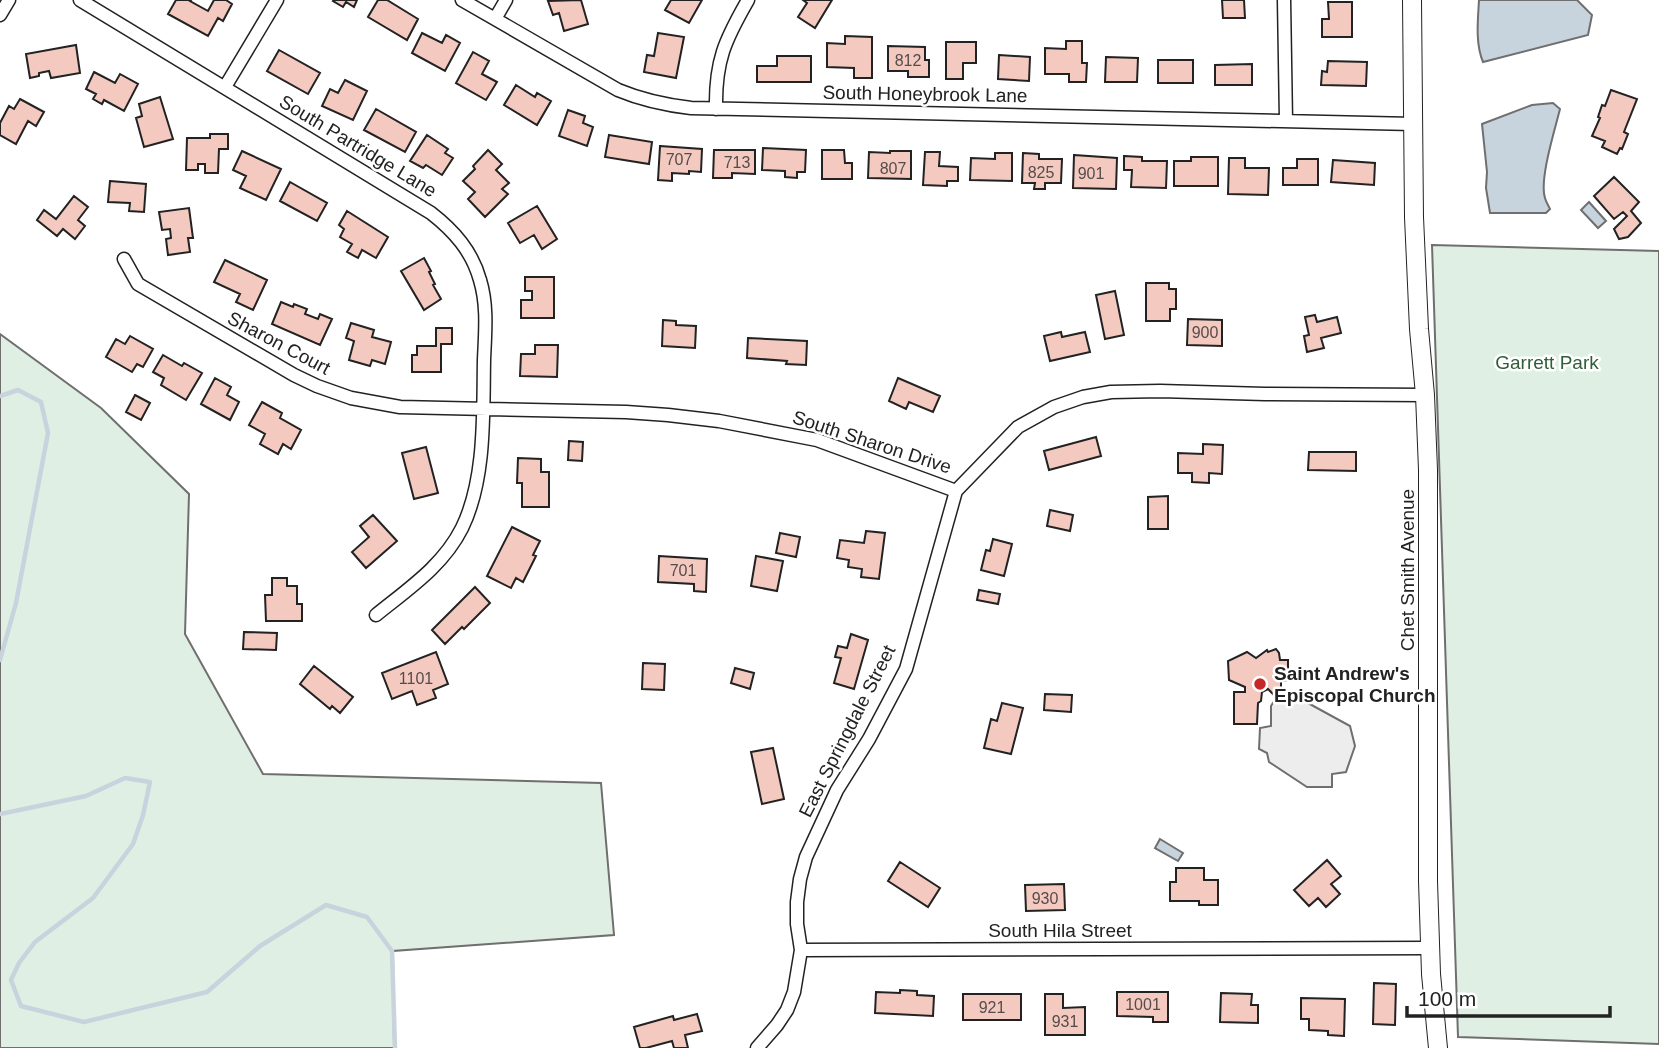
<svg xmlns="http://www.w3.org/2000/svg" width="1659" height="1048" font-family="Helvetica,sans-serif">
	<style>
		.green { fill: #e0efe3; stroke: #6f6f6f; stroke-width: 2 }
		.parking { fill: #ededed; stroke: #6f6f6f; stroke-width: 2 }
		.water { fill: #c7d3dd; stroke: #6f6f6f; stroke-width: 2 }
		.lines { fill: none; stroke-linecap: round; stroke-linejoin: round }
		.stream { stroke: #c7d3dd; stroke-width: 4.5 }
		.building { fill: #f3c9c0; stroke: #222; stroke-width: 2 }
		.street-casing { stroke: #222; stroke-width: 15 }
		.secondary-casing { stroke: #222; stroke-width: 20 }
		.street { stroke: #fff; stroke-width: 12 }
		.secondary { stroke: #fff; stroke-width: 18 }
		.poi-dot { fill: #c62828; stroke: #fff; stroke-width: 2.5 }
		.labels { text-anchor: middle; dominant-baseline: central; stroke-width: 5; stroke-linejoin: round; paint-order: stroke }
		.number-label { font-size: 16px; fill: #564c4a }
		.street-label { font-size: 19px; fill: #222; stroke: #fff }
		.park-label { font-size: 19px; fill: #2f5e38; stroke: #fff }
		.poi-label { font-size: 19px; font-weight: bold; fill: #222; stroke: #fff; text-anchor: start }
	</style>
	<rect width="100%" height="100%" fill="#fff"/>
	<path class="green" d="M1432 245 1659 251V1044L1458 1037Z
		M0 334 101 408 189 494 185 634 263 774 601 783 614 935 393 951 394 1048H0Z"/>
	<path class="parking" d="M1286 691 1350 726 1355 746 1346 772 1332 774V787H1307L1269 762 1267 753 1259 749 1260 728 1271 726V706L1276 698Z"/>
	<path class="water" d="M1479 0H1577L1592 15 1588 35 1483 62C1475 43 1478 19 1479 0Z
		M1553 103 1560 109C1555 129 1539 180 1545 198 1546 202 1548 205 1550 209L1546 213H1490L1486 188 1487 172 1482 124 1532 105Z
		M1589 202 1606 221 1598 228 1581 210Z
		M1160 839 1183 853 1178 861 1155 848Z"/>
	<g class="lines">
		<path class="stream" d="M0 396 18 390 41 402 48 433 16 603 0 660
			M0 814 86 796 125 778 150 782 143 815 133 844 93 898 35 942 19 963 11 980 21 1006 84 1022 207 992 260 946 326 905 367 917 392 951 395 1048"/>
	</g>
	<path class="building" d="M176 0H191L190 1 208 11 214 0H226L232 4 223 21 218 18 208 36 168 14Z
		M334 0H357L354 7 346 2 343 7 333 1Z
		M378 0H387L418 19 407 40 368 17Z
		M581 0 588 24 564 31 559 13 553 15 548 1Z
		M671 0H702L689 23 665 10Z
		M803 0H832L815 28 798 17 807 3Z
		M1222 0H1244L1245 18H1223Z
		M1328 2H1352V37H1322V19H1329Z
		M422 33 442 43 446 35 460 43 445 71 412 53Z
		M658 33 684 37 676 78 644 72 647 55 654 56Z
		M845 36 872 37V78H854V68L827 67V43L845 44Z
		M1066 41H1082V63H1087L1086 82H1069V74H1045V48L1066 49Z
		M946 42H976V63H963V79H946Z
		M76 45 80 73 51 78 49 71 39 73V76L30 78 26 54Z
		M888 46 925 47V60H929V77H908V71H888Z
		M279 50 320 73 308 94 267 71Z
		M473 52 489 61 482 74 497 82 486 100 456 83Z
		M999 55 1030 57 1029 81 998 79Z
		M777 56H811V82H757V66H777Z
		M1106 57 1138 58 1137 82H1105Z
		M1158 60H1193V83H1158Z
		M1328 61 1367 62 1366 86 1321 85 1322 71 1327 72Z
		M1252 64V85H1215V65Z
		M94 72 115 83 120 74 138 84 124 111 104 100 102 104 93 99 96 94 86 89Z
		M345 80 367 91 353 120 322 106 330 89 338 93Z
		M516 85 535 97 537 93 551 101 537 125 504 105Z
		M1611 90 1637 99 1624 132 1628 134 1622 149 1620 148 1617 154 1602 147 1605 141 1592 136 1600 118 1598 117 1602 105 1605 106Z
		M160 97 173 139 144 147 136 118 142 116 139 104Z
		M20 99 44 112 36 126 28 121 16 144 0 135V123L9 106 14 109Z
		M376 109 416 132 405 152 364 130Z
		M568 110 585 116 583 123 593 127 587 146 559 136Z
		M210 134H228V149H219L218 173H205V164H198V170H186L187 138H210Z
		M427 135 448 149 445 153 453 158 442 175 426 165 423 168 410 161Z
		M609 135 652 142 649 164 605 157Z
		M660 146 702 149 701 172 689 171V174L672 173V181L658 180Z
		M763 148 806 150 805 172H797V178L785 177V171L762 170Z
		M488 150 502 164 496 170 509 183 502 189 508 194 485 217 468 199 475 192 463 181 475 169 473 166Z
		M714 150H755V174L732 173V178H713Z
		M822 150H844L845 163H852V179H822Z
		M242 151 281 169 266 200 240 188 246 176 233 170Z
		M890 151H911V179L868 178 869 152 890 153Z
		M925 152H940L939 166 958 167V181H947V186L923 185Z
		M995 153H1012V181L970 180 971 158 995 159Z
		M1023 153 1039 154V159H1062L1061 183H1045V189H1034L1035 183H1022Z
		M1074 155 1117 158 1116 189 1073 188Z
		M1124 156 1142 157V161H1167L1166 188 1131 187 1132 170H1124Z
		M1191 157H1218V186H1174V161H1191Z
		M1229 158H1245V168H1269L1268 195 1228 194Z
		M1297 159H1318V185H1283V168H1297Z
		M1333 160 1375 163 1374 185 1331 182Z
		M1614 177 1639 202 1631 211 1641 223 1628 237 1619 239 1614 229 1627 216 1623 212 1614 219 1594 196Z
		M110 181 146 184 144 212 129 211 130 203 108 202Z
		M290 182 327 203 317 221 280 201Z
		M74 196 88 207 78 220 85 226 75 239 63 229 57 236 37 220 44 210 56 219Z
		M537 206 557 239 542 249 534 235 520 243 508 223Z
		M189 208 193 238H188L190 252 168 255 166 239 171 238 170 229 162 230 159 212Z
		M347 211 388 237 376 258 362 250 358 258 347 252 352 244 340 237 344 229 339 225Z
		M424 258 431 271 429 272 435 284 433 285 441 299 424 310 401 271Z
		M225 260 267 280 253 310 236 302 240 294 214 282Z
		M525 277H554V318H521V300H532V291H525Z
		M1146 283H1169V289H1176V309H1170V321H1146Z
		M1115 291 1124 335 1105 339 1096 295Z
		M281 302 293 307 294 304 307 309 305 314 318 319 320 314 332 319 320 345 272 324Z
		M1315 315 1317 322 1337 317 1341 333 1321 338 1324 348 1307 352 1304 336 1309 335 1305 317Z
		M1188 319 1222 320V346L1187 345Z
		M663 320 676 321V325L696 326 695 348 662 346Z
		M351 323 374 330 372 337 391 342 385 364 372 360 370 366 349 360 354 341 346 338Z
		M436 328H452V344H441V372H412V355H417V346H436Z
		M1061 332 1062 337 1085 332 1090 352 1050 361 1044 336Z
		M130 336 153 349 143 367 137 364 132 372 106 357 116 339 125 344Z
		M748 338 807 341 806 365 786 364 787 361 747 358Z
		M535 345H558L557 377 520 376 521 354H535Z
		M163 355 182 366 184 363 202 373 186 400 161 385 164 378 153 372Z
		M215 378 231 387 227 395 239 402 230 420 201 404Z
		M898 378 940 396 933 412 909 402 906 409 889 401Z
		M135 395 150 403 141 420 126 412Z
		M262 402 282 413 280 418 301 430 291 449 283 444 278 454 260 444 265 434 249 425Z
		M1096 437 1101 456 1049 470 1044 451Z
		M569 441 583 442 582 461 568 460Z
		M1203 444 1223 445 1222 474 1209 473V483L1192 482V473H1178V453L1203 454Z
		M426 447 438 493 414 499 402 453Z
		M1309 452H1356V471L1308 470Z
		M518 458 541 459V472H549V507H522V483H517Z
		M1168 496V529H1148V497Z
		M1050 510 1073 515 1070 531 1047 526Z
		M373 515 397 541 366 568 352 552 369 537 360 526Z
		M512 527 540 541 533 555 536 556 523 582 516 578 511 588 487 576Z
		M866 531 885 533 879 579 861 577 862 569 848 567 849 560 837 558 840 540 864 543Z
		M780 533 800 537 796 557 776 553Z
		M993 539 1012 544 1004 576 981 570 986 550 990 551Z
		M659 556 707 559 706 592 694 591V584L658 582Z
		M756 556 783 561 777 591 751 586Z
		M272 578H287V586H297V604H302V621H266L265 595H272Z
		M475 587 490 603 464 629 462 627 445 644 432 630Z
		M979 590 1000 594 998 604 977 600Z
		M244 632 277 633 276 650 243 649Z
		M851 634 868 640 854 689 834 683 841 658 835 657 838 646 847 648Z
		M1276 649 1279 653 1280 660H1288V680L1281 681V688L1274 695 1268 689 1262 692 1261 701 1258 703 1257 724H1234V692H1245V687L1229 680 1228 661 1247 652 1256 658 1267 650 1268 652Z
		M436 652 448 684 433 690 436 698 417 705 412 691 392 699 382 673Z
		M643 663 665 664 664 690 642 689Z
		M314 666 353 697 340 713 332 706 330 709 300 684Z
		M735 668 754 673 750 689 731 683Z
		M1045 694 1072 695 1071 712 1044 710Z
		M1002 703 1023 708 1011 754 984 748 991 719 997 721Z
		M773 748 784 799 762 804 751 752Z
		M1327 860 1341 876 1331 884 1340 894 1326 907 1318 898 1309 906 1294 890Z
		M900 862 940 888 928 907 888 881Z
		M1176 868H1204V880H1218V905H1199V901H1170V882H1176Z
		M1064 884 1065 910 1026 911 1025 885Z
		M1374 983 1396 984 1395 1025 1373 1024Z
		M900 990 917 991V995L934 996 933 1016 875 1013 876 992 900 993Z
		M1117 992H1168V1022H1153V1017L1117 1016Z
		M1221 993 1252 994 1251 1005H1258V1023L1220 1022Z
		M963 994H1021V1020H963Z
		M1045 994H1063V1008L1085 1007V1035H1045Z
		M1301 998 1345 999 1344 1036 1328 1035V1031L1309 1030V1019H1301Z
		M697 1014 702 1031 685 1035 688 1048H674L672 1041 646 1048H640L634 1027 673 1016 674 1020Z"/>
	<g class="lines">
		<g class="street-casing">
			<path id="street" d="M80 0 431 213C454 231 472 251 480 280 488 306 485 334 484 360 483 413 486 479 462 528 443 566 408 589 376 615
				M462 0 618 90C642 100 665 105 691 108L1413 124
				M1284 0 1286 121
				M0 15 9 0
				M495 19 506 0
				M225 87 277 0
				M716 109C715 61 725 40 748 0
				M124 259 138 284 294 375 317 386 351 398 400 407 626 412 668 415 719 421 817 440 956 491
				M801 950 1429 948
				M757 1048 777 1025 787 1010 794 992 801 950 797 924V902L800 879 806 857 837 790 869 739 906 669 956 491 1018 427 1054 407 1083 397 1111 392 1160 391 1265 394 1425 395"/>
		</g>
		<g class="secondary-casing">
			<path id="secondary" d="M1412 0 1414 217 1419 329 1425 395 1428 470V881L1431 974 1438 1048"/>
		</g>
		<use href="#street" class="street"/>
		<use href="#secondary" class="secondary"/>
	</g>
	<circle class="poi-dot" cx="1260" cy="684" r="7"/>
	<g class="labels">
		<g class="number-label">
			<text x="908" y="60">812</text>
			<text x="679" y="159">707</text>
			<text x="737" y="162">713</text>
			<text x="893" y="168">807</text>
			<text x="1041" y="172">825</text>
			<text x="1091" y="173">901</text>
			<text x="1205" y="332">900</text>
			<text x="683" y="570">701</text>
			<text x="416" y="678">1101</text>
			<text x="1045" y="898">930</text>
			<text x="1143" y="1004">1001</text>
			<text x="992" y="1007">921</text>
			<text x="1065" y="1021">931</text>
		</g>
		<g class="street-label">
			<text transform="translate(925 94) rotate(1)">South Honeybrook Lane</text>
			<text transform="translate(358 146) rotate(31)">South Partridge Lane</text>
			<text transform="translate(279 343) rotate(28)">Sharon Court</text>
			<text transform="translate(872 442) rotate(18)">South Sharon Drive</text>
			<text transform="translate(1407 570) rotate(-90)">Chet Smith Avenue</text>
			<text transform="translate(847 731) rotate(-63)">East Springdale Street</text>
			<text x="1060" y="930">South Hila Street</text>
		</g>
		<g class="park-label">
			<text x="1547" y="362">Garrett Park</text>
		</g>
		<g class="poi-label">
			<text x="1274" y="673">Saint Andrew's<tspan x="1274" dy="22">Episcopal Church</tspan></text>
		</g>
	</g>
	<path d="M1407 1006v10h203v-10" fill="none" stroke="#222222" stroke-width="3.5"/>
	<text x="1418" y="1006" font-size="21" fill="#222222" stroke="#ffffff" stroke-width="5" paint-order="stroke">100 m</text>
</svg>
